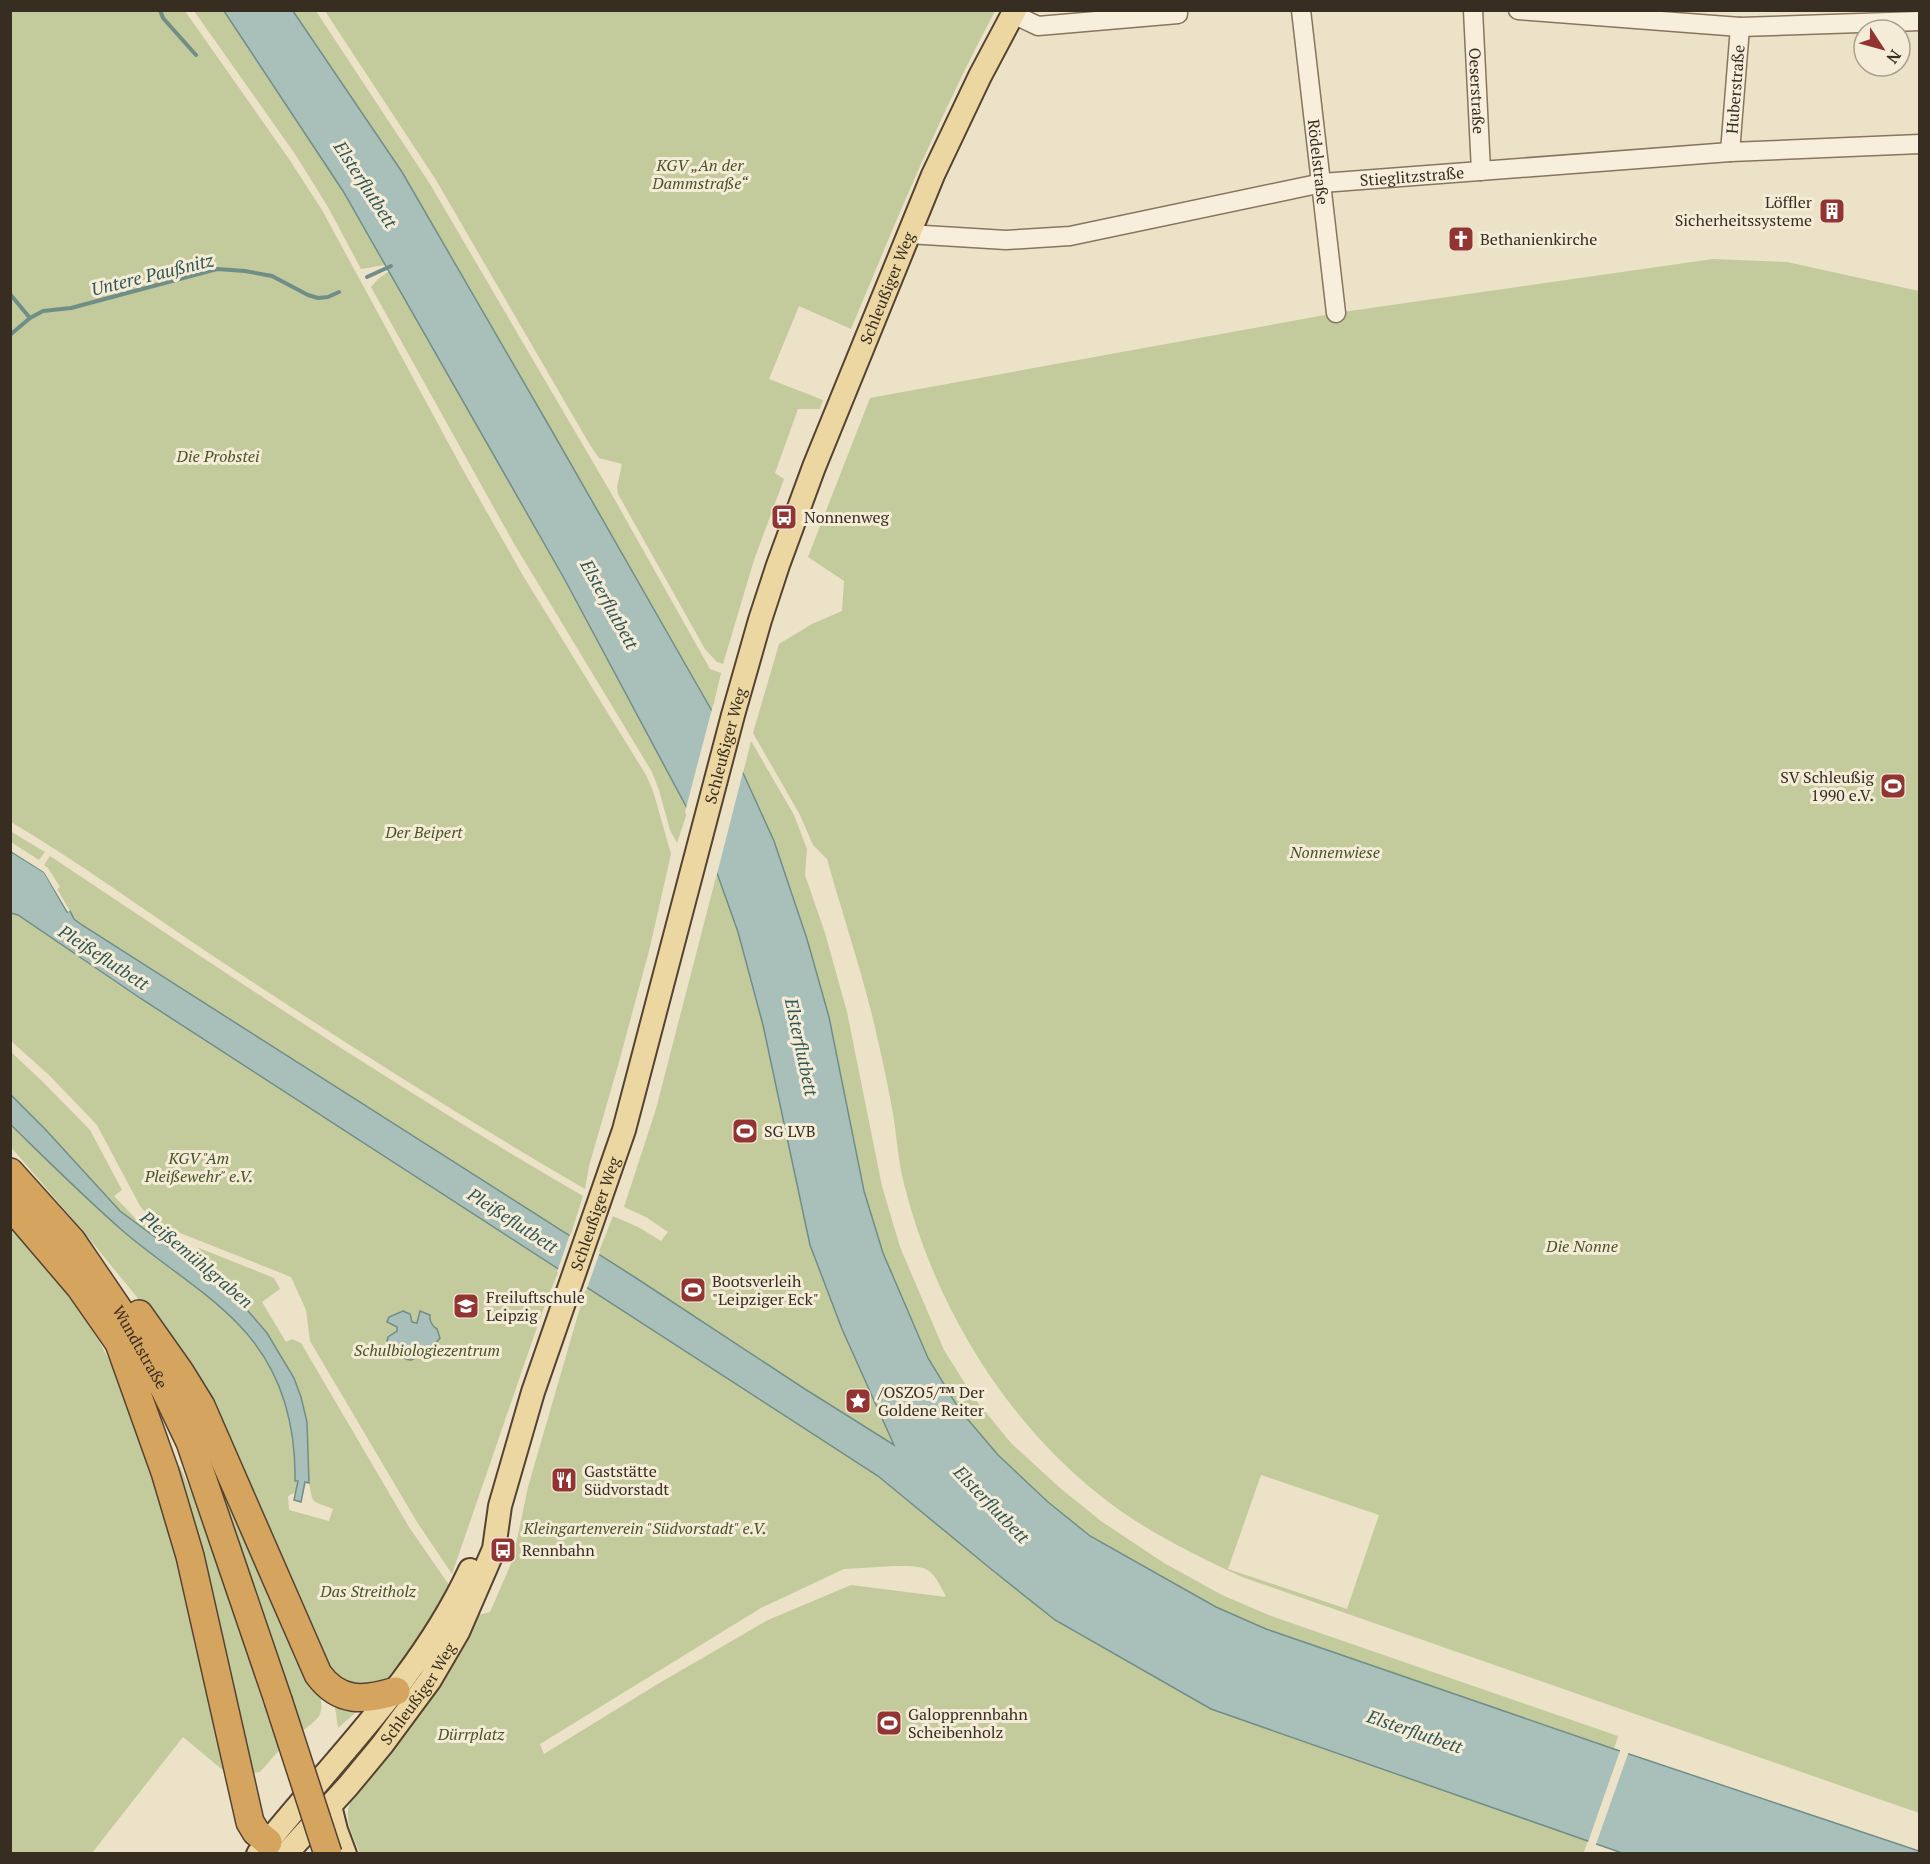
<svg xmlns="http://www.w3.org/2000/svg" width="1930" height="1864" font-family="'PT Serif',serif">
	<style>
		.green { fill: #c3ca9c; fill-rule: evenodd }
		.water { fill: #a9c0ba; stroke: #708e88; stroke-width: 1.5 }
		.pier { fill: #ece2c8 }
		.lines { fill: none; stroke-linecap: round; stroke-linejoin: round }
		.stream { stroke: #708e88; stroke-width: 4 }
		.minor-casing { stroke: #87755e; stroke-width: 21 }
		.major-casing { stroke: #554332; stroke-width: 26 }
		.highway-casing { stroke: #554332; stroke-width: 30 }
		.minor { stroke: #f7efdb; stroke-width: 18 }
		.major { stroke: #ecd7a3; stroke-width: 22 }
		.highway { stroke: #d5a45f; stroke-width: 27 }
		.highway-bridge-casing { stroke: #554332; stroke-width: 30; stroke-linecap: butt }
		.highway-bridge { stroke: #d5a45f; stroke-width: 27 }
		.labels { text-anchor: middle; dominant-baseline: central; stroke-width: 6; stroke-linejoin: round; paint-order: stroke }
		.street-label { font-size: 16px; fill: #382d21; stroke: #f4ecd7 }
		.park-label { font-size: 16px; font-style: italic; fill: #475329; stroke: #f4ecd7 }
		.poi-label { font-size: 16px; fill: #382d21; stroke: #f4ecd7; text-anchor: start }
		.water-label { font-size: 18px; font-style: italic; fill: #315756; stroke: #f4ecd7 }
	</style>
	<rect width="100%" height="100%" fill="#ece2c8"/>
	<path class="green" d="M11 10 185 11 289 159 322 210 463 470 522 574 646 775 653 791 671 854 650 947 619 1062 589 1166 585 1189C456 1114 329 1033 204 950 140 907 77 861 11 822Z
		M194 11H224L343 191 385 265 361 269 328 207 295 154Z
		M293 11H316L430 184 611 493 710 669 721 673 712 711 552 431Z
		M325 11H995C940 114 896 221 851 329L799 306 769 379 823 400 820 409H798L775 473 784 479 754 560 723 664 717 662 705 649 618 494 617 487 622 464 599 458 590 445 436 180Z
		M1713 259 1787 262 1919 291V1813L1242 1577C1205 1560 1169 1542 1134 1520 1015 1442 932 1308 901 1171 897 1150 896 1129 892 1108 886 1076 879 1043 871 1011 858 960 841 909 827 859L813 845 800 815 753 733 779 644 812 624 842 611 844 581 808 557 870 398 1336 313ZM1261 1475 1379 1515 1347 1609 1228 1569Z
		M389 271 565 580 688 810 677 843 670 830 659 790 652 772 513 542 371 287 378 279Z
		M751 741 794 815 807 849 805 875 825 933 847 1012 882 1186 900 1247 944 1350 974 1398 1011 1443 1060 1488 1101 1521 1164 1563 1222 1595 1271 1616 1618 1736 1614 1749 1266 1629 1216 1607 1090 1536 1048 1502 998 1455 959 1409 928 1358 883 1253 864 1191 807 939 774 841 743 773Z
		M10 831 45 852 39 860 11 842Z
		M50 856C225 973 401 1091 583 1196L570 1237 82 925 71 915 56 890 60 887 48 868 44 865Z
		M717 873 738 932 763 1025 810 1245 842 1329 895 1446 598 1254 613 1216 640 1228 661 1241 668 1232 646 1217 624 1207 656 1109Z
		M11 913 18 915 140 998 559 1270 543 1310 452 1574 417 1522 310 1341 306 1310 291 1277 175 1231 151 1219 140 1206 97 1125 49 1075 11 1041Z
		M11 1052 43 1082 90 1130 122 1190 114 1196 136 1219 141 1218 155 1230 175 1238 173 1244 194 1255 199 1248 274 1278 280 1289 262 1302 286 1342 292 1339 301 1343 409 1527 449 1585 446 1596 400 1668 392 1672 380 1690 333 1679 159 1324 87 1236 11 1147 10 1125C48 1161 84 1197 123 1231 161 1264 206 1290 240 1326 281 1368 296 1423 295 1480L298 1481 296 1492 288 1496 289 1510 329 1521 333 1509 315 1502 312 1498 309 1483 307 1422 301 1397 294 1378 267 1333 243 1305 120 1211 45 1129 11 1095Z
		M10 1220 45 1259 99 1341 121 1382 153 1458 230 1776 183 1737 92 1853H11Z
		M586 1287 878 1476 991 1569 1055 1619 1211 1709 1588 1841 1583 1854H360C354 1837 342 1818 351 1801 398 1742 445 1683 479 1615L490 1612 513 1559 528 1487ZM895 1566C928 1566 931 1566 946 1597L851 1585 768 1620 656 1685 544 1754 540 1744 761 1608 844 1569Z
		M179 1379 319 1691C325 1716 320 1717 301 1732Z
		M180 1466 203 1520 282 1747 260 1772 246 1774 171 1470Z
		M334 1700 362 1707 338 1728Z"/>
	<path class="water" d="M224 11H293L402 172 552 431 712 711 743 773 774 841 807 939 829 1017 864 1191 883 1253 928 1358 959 1409 998 1455 1048 1502 1090 1536 1216 1607 1266 1629 1614 1749 1919 1851V1853H1622L1211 1709 1055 1620 991 1569 878 1476 140 998 18 915 11 913 10 851 44 872 67 912 70 911 74 919 82 925 636 1278 805 1389 894 1445 842 1329 810 1245 763 1025 738 932 717 873 688 810 565 580 343 191Z
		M11 1095 45 1129 120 1211 217 1283 243 1305 267 1333 294 1378 301 1397 307 1422 309 1483 305 1482 301 1502 294 1500 298 1481H295C296 1423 281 1369 240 1326 206 1290 161 1264 123 1231 84 1197 48 1161 11 1125Z
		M403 1311 410 1314 412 1322 417 1323 420 1311 430 1315C429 1320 432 1326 437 1329L440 1338 434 1345 427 1347C415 1357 413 1368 397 1352 393 1348 389 1346 387 1341L388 1337 397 1331V1327L387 1322 389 1317Z"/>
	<path class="pier" d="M713 705 744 768 716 878 685 812Z
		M10 848 46 870 70 911 68 912 44 872 11 851Z
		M570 1234 600 1252 586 1291 557 1272Z
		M1621 1748 1629 1751 1595 1847 1587 1845Z"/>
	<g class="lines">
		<path class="stream" d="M160 10 163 18 196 55
			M367 277 391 266
			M10 294 30 318
			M10 335 30 318 43 311 71 308 217 269 245 271 272 276 308 295 318 298 328 297 339 292"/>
		<g class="minor-casing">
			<g id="minor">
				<path id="s1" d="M1301 10 1336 313"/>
				<path id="s2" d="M1473 10 1481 171"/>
				<path d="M1518 10 1740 27 1920 21"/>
				<path d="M1013 14 1038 26 1178 14 1177 10"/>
				<path id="s3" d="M1730 152 1740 27"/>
				<path id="s4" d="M908 234 1006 240 1070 236 1322 183 1730 152 1920 144"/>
			</g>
		</g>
		<g class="major-casing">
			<g id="major">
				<path d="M330 1806 336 1830 345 1854"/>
				<path d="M258 1854C332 1761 420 1678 470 1570"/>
				<path id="s5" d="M286 1854 348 1786 382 1745 430 1680 458 1632 494 1549 500 1506 533 1392 624 1130 733 715 760 620 778 565 814 467 933 175 980 76 1015 10"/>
			</g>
		</g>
		<g class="highway-casing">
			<g id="highway">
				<path id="s6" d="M10 1172 72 1241 119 1310 165 1390 190 1442 278 1700"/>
				<path d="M10 1205 80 1287 117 1340"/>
				<path d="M139 1314 180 1372 201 1406 318 1674C339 1703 364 1701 396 1691"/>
				<path d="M119 1343 165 1472 190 1556 250 1822 256 1832 268 1842"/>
			</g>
		</g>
		<use href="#minor" class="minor"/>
		<use href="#major" class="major"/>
		<use href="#highway" class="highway"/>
		<g class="highway-bridge-casing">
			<path id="highway-bridge" d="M278 1700 328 1854"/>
		</g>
		<use href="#highway-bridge" class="highway-bridge"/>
	</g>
	<defs>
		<g id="building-square" transform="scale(1.35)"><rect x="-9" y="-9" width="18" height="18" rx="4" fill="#923432" stroke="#f4ecd7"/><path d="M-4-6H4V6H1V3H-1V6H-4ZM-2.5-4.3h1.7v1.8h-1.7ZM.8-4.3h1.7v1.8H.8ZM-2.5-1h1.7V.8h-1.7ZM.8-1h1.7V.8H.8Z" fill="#fff"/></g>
		<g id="church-square" transform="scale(1.35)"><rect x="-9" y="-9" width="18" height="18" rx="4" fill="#923432" stroke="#f4ecd7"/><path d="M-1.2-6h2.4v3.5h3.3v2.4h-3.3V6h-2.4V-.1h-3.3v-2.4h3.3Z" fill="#fff"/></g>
		<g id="bus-square" transform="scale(1.35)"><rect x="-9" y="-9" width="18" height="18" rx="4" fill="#923432" stroke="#f4ecd7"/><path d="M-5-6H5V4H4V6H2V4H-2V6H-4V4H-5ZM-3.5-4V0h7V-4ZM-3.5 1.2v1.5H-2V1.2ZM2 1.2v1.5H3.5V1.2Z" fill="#fff"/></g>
		<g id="stadium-square" transform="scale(1.35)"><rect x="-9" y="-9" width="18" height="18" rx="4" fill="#923432" stroke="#f4ecd7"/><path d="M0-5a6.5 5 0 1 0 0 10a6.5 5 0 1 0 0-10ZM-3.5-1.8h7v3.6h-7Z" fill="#fff"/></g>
		<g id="school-square" transform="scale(1.35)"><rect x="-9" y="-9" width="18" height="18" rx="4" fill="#923432" stroke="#f4ecd7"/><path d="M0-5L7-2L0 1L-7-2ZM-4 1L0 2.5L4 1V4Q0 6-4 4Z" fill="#fff"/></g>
		<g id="sight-square" transform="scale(1.35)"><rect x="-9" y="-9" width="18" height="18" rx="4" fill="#923432" stroke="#f4ecd7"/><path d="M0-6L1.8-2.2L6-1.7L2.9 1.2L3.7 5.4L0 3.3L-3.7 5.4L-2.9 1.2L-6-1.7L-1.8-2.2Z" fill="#fff"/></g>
		<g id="restaurant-square" transform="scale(1.35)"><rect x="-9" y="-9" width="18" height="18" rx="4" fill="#923432" stroke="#f4ecd7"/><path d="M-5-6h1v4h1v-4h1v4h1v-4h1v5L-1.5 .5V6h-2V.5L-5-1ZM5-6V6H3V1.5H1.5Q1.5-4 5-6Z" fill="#fff"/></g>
	</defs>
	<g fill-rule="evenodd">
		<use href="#building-square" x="1832" y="211"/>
		<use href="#church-square" x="1461" y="239"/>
		<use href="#bus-square" x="784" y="517"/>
		<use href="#stadium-square" x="1893" y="786"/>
		<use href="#stadium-square" x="745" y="1131"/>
		<use href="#stadium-square" x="693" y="1290"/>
		<use href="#school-square" x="466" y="1306"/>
		<use href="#sight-square" x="858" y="1401"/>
		<use href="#restaurant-square" x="564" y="1480"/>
		<use href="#bus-square" x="503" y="1550"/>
		<use href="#stadium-square" x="889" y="1723"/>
	</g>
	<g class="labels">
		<g class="street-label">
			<text stroke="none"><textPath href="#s3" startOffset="63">Huberstraße</textPath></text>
			<text stroke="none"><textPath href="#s2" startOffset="81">Oeserstraße</textPath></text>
			<text stroke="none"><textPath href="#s1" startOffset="153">Rödelstraße</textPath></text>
			<text stroke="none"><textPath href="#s4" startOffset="510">Stieglitzstraße</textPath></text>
			<text stroke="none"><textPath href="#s5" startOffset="1695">Schleußiger Weg</textPath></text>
			<text stroke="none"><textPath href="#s5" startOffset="1209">Schleußiger Weg</textPath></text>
			<text stroke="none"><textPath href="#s5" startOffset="723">Schleußiger Weg</textPath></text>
			<text stroke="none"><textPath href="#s6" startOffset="219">Wundtstraße</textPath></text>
			<text stroke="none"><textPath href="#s5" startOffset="208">Schleußiger Weg</textPath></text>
		</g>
		<g class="park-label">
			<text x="700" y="165">KGV „An der<tspan x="700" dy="18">Dammstraße“</tspan></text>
			<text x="218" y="456">Die Probstei</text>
			<text x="424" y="832">Der Beipert</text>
			<text x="1335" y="852">Nonnenwiese</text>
			<text x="199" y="1158">KGV "Am<tspan x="199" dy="18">Pleißewehr" e.V.</tspan></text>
			<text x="1582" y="1246">Die Nonne</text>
			<text x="427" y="1350">Schulbiologiezentrum</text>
			<text x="645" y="1528">Kleingartenverein "Südvorstadt" e.V.</text>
			<text x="368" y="1591">Das Streitholz</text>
			<text x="471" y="1734">Dürrplatz</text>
		</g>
		<g class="poi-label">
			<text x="1812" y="202" text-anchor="end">Löffler<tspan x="1812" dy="18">Sicherheitssysteme</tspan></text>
			<text x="1480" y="239">Bethanienkirche</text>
			<text x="804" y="517">Nonnenweg</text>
			<text x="1874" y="777" text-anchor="end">SV Schleußig<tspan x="1874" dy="18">1990 e.V.</tspan></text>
			<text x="764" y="1131">SG LVB</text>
			<text x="712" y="1281">Bootsverleih<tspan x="712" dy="18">"Leipziger Eck"</tspan></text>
			<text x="486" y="1297">Freiluftschule<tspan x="486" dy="18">Leipzig</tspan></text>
			<text x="878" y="1392">/OSZO5/™ Der<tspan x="878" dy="18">Goldene Reiter</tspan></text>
			<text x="584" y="1471">Gaststätte<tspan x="584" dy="18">Südvorstadt</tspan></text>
			<text x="522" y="1550">Rennbahn</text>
			<text x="908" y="1714">Galopprennbahn<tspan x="908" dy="18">Scheibenholz</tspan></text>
		</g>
		<g class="water-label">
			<text transform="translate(366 184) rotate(57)">Elsterflutbett</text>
			<text transform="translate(152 274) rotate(-14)">Untere Paußnitz</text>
			<text transform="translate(610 604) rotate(61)">Elsterflutbett</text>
			<text transform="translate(104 957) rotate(33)">Pleißeflutbett</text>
			<text transform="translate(802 1047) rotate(78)">Elsterflutbett</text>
			<text transform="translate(513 1220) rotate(33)">Pleißeflutbett</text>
			<text transform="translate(197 1259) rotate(40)">Pleißemühlgraben</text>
			<text transform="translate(992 1504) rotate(46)">Elsterflutbett</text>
			<text transform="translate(1415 1731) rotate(19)">Elsterflutbett</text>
		</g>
	</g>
	<rect width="1930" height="1864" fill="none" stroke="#382d21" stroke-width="24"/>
	<g transform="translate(1882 48) rotate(126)"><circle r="28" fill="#f4ecd7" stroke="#a9a08e" stroke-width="1.5"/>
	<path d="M0-4.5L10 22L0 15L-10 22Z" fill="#923432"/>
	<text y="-9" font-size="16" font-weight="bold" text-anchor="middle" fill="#382d21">N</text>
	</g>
</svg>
